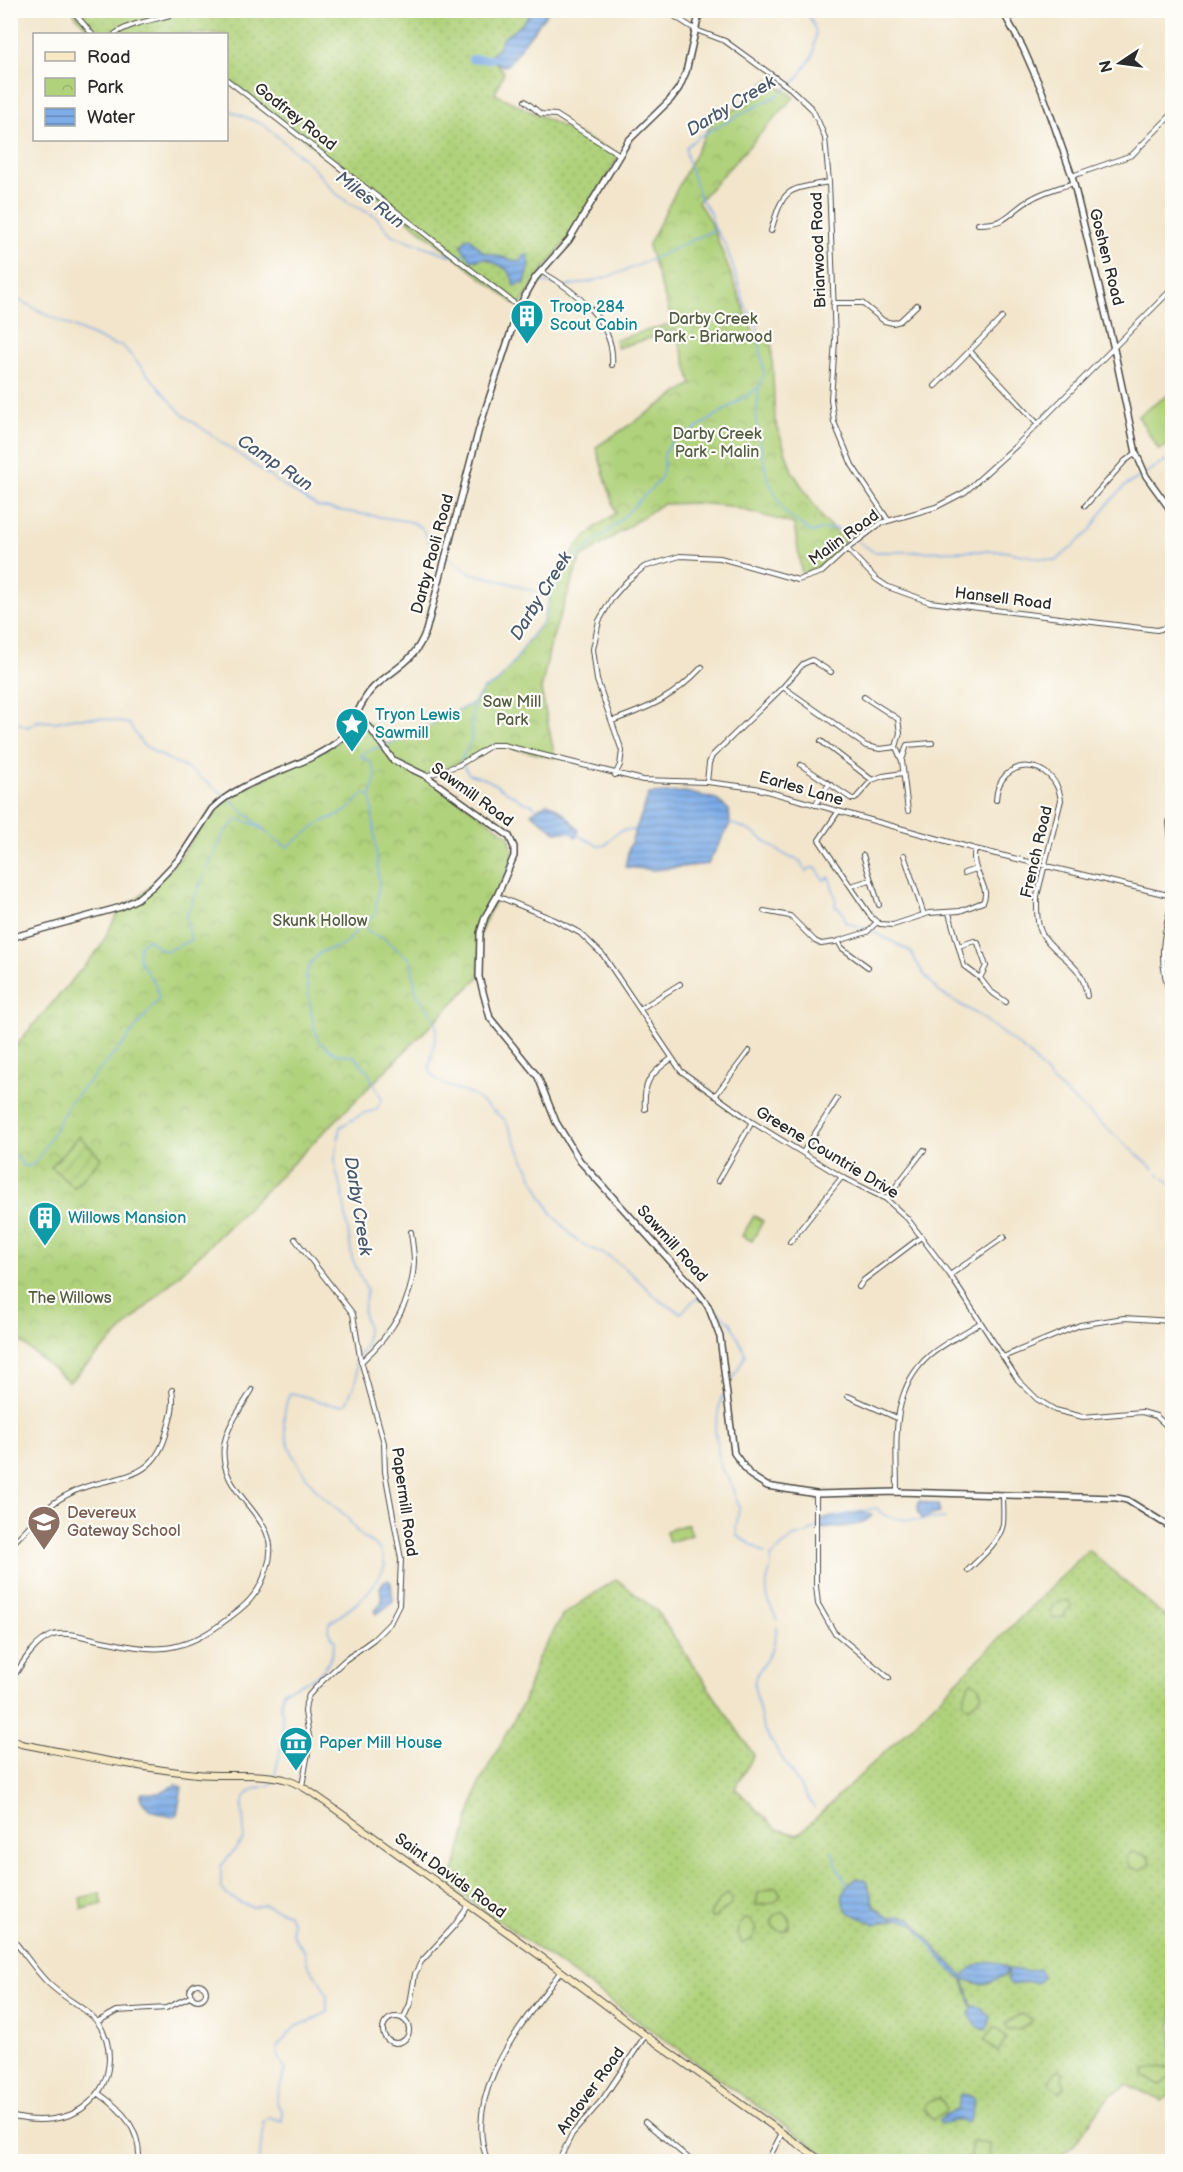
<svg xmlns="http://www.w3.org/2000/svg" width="1183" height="2172" font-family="'Balsamiq Sans',sans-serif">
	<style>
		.grass { fill: url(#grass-dots); stroke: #6e7e53; stroke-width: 1.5 }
		.park { fill: url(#park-crowns); stroke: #6e7e53; stroke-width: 1.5 }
		.garden { fill: url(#garden-furrows); stroke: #6e7e53; stroke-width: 1.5 }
		.pitch { fill: #b0d27b; stroke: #6e7e53; stroke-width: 1.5 }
		.water { fill: url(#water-rules); stroke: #546c89; stroke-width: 1.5 }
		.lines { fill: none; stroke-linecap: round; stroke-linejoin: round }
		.stream { stroke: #7dace7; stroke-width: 1.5 }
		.river { stroke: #7dace7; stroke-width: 8 }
		.minor-casing { stroke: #494743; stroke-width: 6 }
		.tertiary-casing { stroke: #494743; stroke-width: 8 }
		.secondary-casing { stroke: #494743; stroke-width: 8 }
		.minor { stroke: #fff; stroke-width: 4 }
		.tertiary { stroke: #fff; stroke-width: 5 }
		.secondary { stroke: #f7e9c3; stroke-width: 6 }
		.labels { text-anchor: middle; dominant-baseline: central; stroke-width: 4.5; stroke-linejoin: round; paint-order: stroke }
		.street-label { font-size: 16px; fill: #2b2b2b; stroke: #fdfcf7 }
		.culture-label { font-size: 16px; fill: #0d838f; stroke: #fdfcf7; text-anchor: start }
		.park-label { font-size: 16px; fill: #535d43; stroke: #fdfcf7 }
		.education-label { font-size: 16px; fill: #785e54; stroke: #fdfcf7; text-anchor: start }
		.water-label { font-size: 18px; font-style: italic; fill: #48586d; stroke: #fdfcf7 }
	</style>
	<defs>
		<pattern id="grass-dots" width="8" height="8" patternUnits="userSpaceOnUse" patternTransform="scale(1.5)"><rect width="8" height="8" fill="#b0d27b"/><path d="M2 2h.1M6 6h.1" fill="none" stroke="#98b46a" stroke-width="1.8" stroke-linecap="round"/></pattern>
		<pattern id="park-crowns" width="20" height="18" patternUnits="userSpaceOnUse" patternTransform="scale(1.5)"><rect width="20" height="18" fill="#b0d27b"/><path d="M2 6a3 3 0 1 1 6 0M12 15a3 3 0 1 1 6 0" fill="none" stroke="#98b46a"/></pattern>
		<pattern id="garden-furrows" width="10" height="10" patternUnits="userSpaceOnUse" patternTransform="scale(1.5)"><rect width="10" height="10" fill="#b0d27b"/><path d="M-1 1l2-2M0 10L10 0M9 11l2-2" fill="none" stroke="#98b46a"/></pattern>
		<pattern id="water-rules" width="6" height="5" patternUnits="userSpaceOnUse" patternTransform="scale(1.5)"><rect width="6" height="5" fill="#7dace7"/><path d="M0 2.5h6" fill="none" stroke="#678cbb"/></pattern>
	</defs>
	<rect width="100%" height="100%" fill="#fdfcf7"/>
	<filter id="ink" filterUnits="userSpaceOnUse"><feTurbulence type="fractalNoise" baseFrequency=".0167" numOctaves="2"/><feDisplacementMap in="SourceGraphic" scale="12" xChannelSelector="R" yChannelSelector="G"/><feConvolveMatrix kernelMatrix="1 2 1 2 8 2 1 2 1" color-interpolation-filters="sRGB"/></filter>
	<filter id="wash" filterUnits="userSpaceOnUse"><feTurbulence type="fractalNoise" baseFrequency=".008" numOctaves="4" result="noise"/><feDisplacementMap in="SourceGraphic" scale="24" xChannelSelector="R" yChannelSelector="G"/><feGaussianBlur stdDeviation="1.35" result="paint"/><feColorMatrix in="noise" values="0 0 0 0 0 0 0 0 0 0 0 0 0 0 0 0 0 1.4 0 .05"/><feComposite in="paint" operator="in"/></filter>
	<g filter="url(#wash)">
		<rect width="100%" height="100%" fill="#f2e5cb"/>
		<path class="grass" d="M72 11H534L490 56 504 72 495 94 620 155 577 227 542 272 519 307 227 79 226 34H92Z
			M1088 1550 1172 1622V2094L1162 2101 1128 2085 1109 2096 1074 2145 1055 2161H834L450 1886 479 1784 524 1701 537 1660 563 1615 616 1579 656 1610 754 1755 735 1788 777 1829 798 1835 909 1729Z"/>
		<path class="park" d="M768 79 794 97 698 202 711 223 757 342 771 334 775 420 792 471 823 519 845 541 821 565 802 575 794 524 729 506 696 503 662 504 580 559 551 642 541 690 555 758 497 744 472 758 427 776 509 836 514 856 480 933 479 977 270 1186 69 1382 11 1334V1051L99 949 121 907 137 899 180 858 212 809 233 793 336 743 355 719 375 726 385 745 416 735 438 720 474 703 484 689 497 683 520 654 528 640 543 622 553 583 577 546 596 527 616 513 596 447 692 384 676 330 617 348 615 340 673 323 648 246 714 117 748 104Z"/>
		<path class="garden" d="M79 1136 101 1158 74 1188 51 1167Z"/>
		<path class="pitch" d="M1172 392V443L1159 450 1138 416Z
			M754 1216 763 1221 752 1241 742 1236Z
			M688 1524 692 1535 669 1542 666 1531Z
			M1067 1600 1071 1604V1608L1067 1610 1063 1617 1053 1619 1050 1612 1054 1604Z
			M972 1681 978 1685 982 1695 969 1708 963 1702 969 1683Z
			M1133 1852 1148 1856 1151 1864 1141 1870 1131 1868 1127 1862 1128 1855Z
			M776 1887 781 1894C777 1905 766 1904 756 1905L758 1893Z
			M100 1893 103 1904 82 1909 80 1898Z
			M726 1894 732 1897 731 1905 713 1918H711L710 1914 719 1901Z
			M772 1922a9 9 0 1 1 18 0a9 9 0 1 1-18 0Z
			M745 1919H750L757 1930 751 1940 742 1944 737 1932 740 1925Z
			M1021 2014 1031 2018 1032 2021 1018 2030H1007L1005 2024Z
			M994 2028 998 2029 1006 2039 998 2052 984 2040Z
			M1160 2067 1169 2069 1171 2074 1169 2078 1160 2085 1144 2076 1145 2070Z
			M1060 2069 1063 2073 1062 2079 1065 2087 1060 2093 1049 2082 1056 2071Z
			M939 2098 944 2103 946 2110 934 2119H931L925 2110V2104Z
			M972 2142 990 2144 989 2161H971Z"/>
		<path class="water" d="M534 10 549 11 507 65 504 66 497 63 491 56 500 46 502 39 521 25Z
			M470 238 483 252 520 262 523 256 528 255 530 265 525 283 514 286C511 266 501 267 485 258L472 261 461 246 466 239Z
			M685 792 716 799 729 810 730 824 708 864 654 870 625 867 629 848 649 794Z
			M547 803C561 808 571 820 579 831L576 837 570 832H556L531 813Z
			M920 1501 938 1505 940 1513 922 1518 918 1511V1502Z
			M862 1513H869L872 1516C862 1527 838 1527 823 1529L818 1526 820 1520 824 1518Z
			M384 1581 388 1580 391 1583 393 1602 377 1614 375 1611 382 1601 380 1587Z
			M175 1785 182 1787 177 1814 173 1817C161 1815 143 1809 140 1796L142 1793H159Z
			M858 1878 867 1881 874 1906 889 1918 901 1916 911 1918 936 1949 963 1976C974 1963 992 1956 1007 1968L1005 1975C983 1985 988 1987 964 1979L972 2006 980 2007 991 2017 988 2027 984 2030 975 2024 969 2014 972 2008 963 1980 949 1968 913 1924 900 1919 875 1924 848 1912C837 1899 844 1884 858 1878Z
			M1008 1969 1027 1971 1039 1969 1044 1976C1039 1985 1035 1982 1027 1982 1022 1982 1017 1984 1012 1985 1006 1981 1007 1975 1008 1969Z
			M960 2094 968 2095 975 2099 970 2121 966 2123 959 2120 941 2124 939 2121 946 2114 958 2110Z"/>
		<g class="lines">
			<path class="stream" d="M226 109 264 125 311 165 333 191 350 204 375 216 392 235 452 256
				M456 256 466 254
				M536 281 560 286
				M565 286C617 281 667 251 714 230
				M10 296 58 320 114 345H122L182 414 278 482 318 507 412 522 422 528 432 547 470 573 496 579 549 596
				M759 388 756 421 767 477 784 512 811 532 836 528 855 540
				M859 542 874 552 1002 551 1056 561 1089 532 1107 505 1125 486 1172 457
				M10 720 28 727 38 721 55 722 75 718H101L129 724 142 744 158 754 188 769 226 796
				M460 762 471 741 473 704
				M463 765 469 774 488 780 525 803 532 804 537 809
				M230 799 262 828
				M730 824C757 828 774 854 800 861L806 872 810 868H816L824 880 829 877 836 898 835 907 839 908 843 913 845 922 867 929
				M568 831 600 846 606 845 615 834 623 830H635
				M363 923 371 934 383 938 411 960 416 993 434 1016 437 1030 429 1068 434 1077 447 1086 473 1095 505 1120 541 1195 553 1215 578 1242 610 1257 631 1273 660 1301 681 1313 696 1298 701 1300
				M872 931 910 951 923 973 939 992 980 1016 1028 1053 1054 1083 1154 1169
				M10 1155 15 1154 23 1166H30L38 1160 69 1103 120 1048 159 998C158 994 157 988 155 984 146 968 134 964 141 943L149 939 157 947 166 951 191 940 186 916 224 833 237 820C258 821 270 837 287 847L322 822 347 811 364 794 370 796
				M1159 1174 1172 1185
				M708 1303 731 1323 746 1355 728 1387
				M724 1394 721 1399 715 1428 720 1468 729 1478 739 1507 736 1527 737 1536 765 1553
				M837 1516 877 1508C886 1525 928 1519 945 1518
				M772 1556 793 1537 806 1534 820 1525
				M771 1557C772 1567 770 1569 768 1577 764 1593 769 1607 778 1620
				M777 1627 773 1648 756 1676 754 1685 763 1728 814 1808
				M275 1775 283 1737 281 1701 283 1691C311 1680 331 1674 335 1641L328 1631 329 1623C353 1608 373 1592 385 1566 380 1540 373 1548 358 1532 353 1528 351 1522 347 1517 338 1508 327 1502 319 1493 295 1464 273 1430 290 1393 308 1395 331 1409 346 1404L357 1378 355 1361 366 1344 367 1326 363 1312 367 1291 352 1258 342 1190 336 1171 335 1158 340 1127 364 1113 376 1110 382 1099 368 1072 354 1056 336 1054 319 1042 313 1024 306 974 312 961 321 952 344 945 363 923 375 915 379 882 371 796 376 774 370 761 361 757 364 752 416 735 438 720 474 703 484 689 497 683 520 654 528 640 543 622 550 596 577 556 608 532 660 480 664 467V454L677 433 688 434 758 388 764 374 757 325 746 307 726 246 715 229 710 213 699 195 687 158 686 147 698 137 778 95 795 82 813 56 816 32 812 21 804 10
				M832 1851 839 1870 848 1885
				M923 1936 944 1963 953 1971
				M259 2162 264 2128 263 2123 269 2117 282 2121V2111L276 2102 285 2069 278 2055 277 2047 297 2025 309 2022 327 2012V1996L319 1979 308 1966 305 1952 292 1934V1921L287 1913 264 1905 253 1907 243 1904 228 1896 221 1888V1866L243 1840C248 1823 234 1803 251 1791 258 1786 266 1788 273 1783L274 1779"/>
			<path class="river" d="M472 59H492"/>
		</g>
	</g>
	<g filter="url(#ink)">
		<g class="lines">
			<g class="minor-casing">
				<path id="minor" d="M72 10 92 34
					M665 10 696 30 725 41 791 89 812 109 819 123 825 138 829 182 835 341 831 399 834 422 852 465 888 520
					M115 34C135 20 162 20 185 10
					M226 79 519 307
					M525 101 541 114 556 115 620 155
					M1072 176 1132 155 1172 114
					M978 224C1011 224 1007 212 1033 198 1045 191 1060 187 1074 183
					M771 231C784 187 786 190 829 182
					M542 272C574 290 616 322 612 365
					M833 303H862L884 321 893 323 900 321 917 305
					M970 351 1038 424
					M935 386 1002 318
					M1085 506 1125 461 1136 453
					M847 549 876 579 888 587 930 602 1157 630 1172 626
					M783 687 866 746 880 749 896 747
					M864 697 898 719 900 733 896 747 902 761 908 811
					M612 721C651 707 673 698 702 667
					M821 741 872 780
					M902 760 907 745 932 743
					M801 765 852 799H855L872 780 883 776 903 773
					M615 775 620 765 622 751 597 680 593 649 599 621 612 598 627 581 644 567 680 556 720 558 798 580 822 572 847 549 881 523 936 507 965 492 1018 444 1172 289
					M426 776 459 765 492 745H503L643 780 707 782 755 788 975 849 1172 896
					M707 782 709 763 712 756 783 687 803 664 812 660 831 672
					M996 800C998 755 1055 756 1061 800L1037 896C1037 909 1036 926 1044 937 1062 961 1082 962 1087 996
					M815 805 829 784
					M1172 806 1169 823 1172 849
					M838 812 819 840 872 918 880 924 893 925 929 913 960 911 983 902C992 886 969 872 975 849
					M863 855 879 905
					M904 855 924 915
					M964 873 976 869
					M851 886 870 880
					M497 896 555 920 580 933 603 955 681 1071 752 1122 842 1177 886 1199 907 1218 950 1275 1018 1380 1037 1399 1055 1410 1083 1417 1142 1412 1156 1416 1169 1428
					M1172 902C1162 940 1158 962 1172 1000
					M764 911 790 916 815 941 821 944 835 942 867 932 877 922
					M949 913 964 966 980 978 990 991 1006 1002
					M838 941 842 948 868 967
					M959 946 974 941 978 943 986 966 980 978
					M640 1009 680 984
					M715 1096 749 1051
					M645 1109C643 1082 650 1074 671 1059
					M803 1152 837 1099
					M718 1181 752 1122
					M886 1199 924 1150
					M295 1239 353 1314 360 1357 384 1443 385 1472 401 1559 399 1605 390 1623 374 1639 345 1660 319 1684 309 1695 306 1703 305 1712 310 1742 302 1786
					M790 1242 842 1177
					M950 1275 1004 1237
					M859 1287 864 1280 921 1237
					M1003 1357 1080 1325 1124 1318 1172 1321
					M361 1362C391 1335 413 1302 414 1261 414 1251 412 1242 411 1232
					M848 1396 897 1418
					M897 1492C897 1444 889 1391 929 1356 944 1343 963 1334 980 1323
					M816 1494V1586L818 1604 834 1632 889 1678
					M10 1546C27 1530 44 1507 65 1496 107 1471 152 1490 167 1431 171 1417 175 1404 172 1390
					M968 1570C980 1558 1000 1542 1003 1524 1004 1515 1003 1504 1003 1495
					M10 1682C21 1666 33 1642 53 1635 67 1631 84 1637 98 1640 152 1651 179 1657 226 1620 235 1613 246 1606 253 1596 260 1588 264 1578 267 1568 286 1516 217 1499 224 1446 227 1425 242 1407 252 1390
					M10 1936C23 1951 34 1969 48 1983 61 1996 78 2004 92 2016 116 2040 114 2081 89 2103 69 2122 36 2123 10 2116
					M190 1992a8 8 0 1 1 16 0a8 8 0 1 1-16 0Z
					M383 2030a13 13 0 1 1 26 0a13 13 0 1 1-26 0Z
					M403 2019 410 2004 415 1974 421 1962 454 1926 469 1905
					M97 2022 117 2011 166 2008 192 1996
					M98 2093C123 2110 141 2130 139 2162
					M645 2122 693 2162
					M488 2162C460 2093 524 2022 561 1971
					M558 2162 572 2134 602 2100 645 2036
					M767 2162 782 2133"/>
			</g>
			<g class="tertiary-casing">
				<path id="tertiary" d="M1002 10 1023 48 1042 91 1072 176 1114 349 1136 453 1146 476 1172 512
					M355 719 370 728 393 760 426 776 509 836 514 847V856L497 896 485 917 480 933 479 977 490 1018 538 1077 556 1122 580 1161 693 1286 708 1306 720 1337 734 1453 750 1475 767 1486 816 1494 897 1492 1117 1498 1127 1500 1172 1528
					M10 938 121 907 137 899 153 886 180 858 212 809C244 777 299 770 336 743 355 729 357 703 374 687 398 665 413 664 426 631L479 429 519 307 535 278 569 240 628 141 670 100 679 88 686 72 700 10"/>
			</g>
			<g class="secondary-casing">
				<path id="secondary" d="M10 1738 21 1744C79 1755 138 1768 197 1774 226 1777 256 1772 284 1779 301 1784 315 1795 328 1804L561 1971 645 2035 823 2162"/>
			</g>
			<use href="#minor" class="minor"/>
			<use href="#tertiary" class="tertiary"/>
			<use href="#secondary" class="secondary"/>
		</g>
	</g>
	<defs>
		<g id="building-pin" transform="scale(1.725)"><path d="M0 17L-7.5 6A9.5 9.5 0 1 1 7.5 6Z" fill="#0f9aa8" stroke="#fdfcf7"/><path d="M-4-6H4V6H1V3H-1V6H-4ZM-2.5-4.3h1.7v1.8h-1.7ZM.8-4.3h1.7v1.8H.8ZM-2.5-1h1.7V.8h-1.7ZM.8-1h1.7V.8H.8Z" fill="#fff"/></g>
		<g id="sight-pin" transform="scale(1.725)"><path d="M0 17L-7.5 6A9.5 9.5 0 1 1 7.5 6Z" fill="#0f9aa8" stroke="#fdfcf7"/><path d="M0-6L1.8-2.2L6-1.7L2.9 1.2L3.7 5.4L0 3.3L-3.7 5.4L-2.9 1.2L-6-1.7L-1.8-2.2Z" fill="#fff"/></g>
		<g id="school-pin" transform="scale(1.725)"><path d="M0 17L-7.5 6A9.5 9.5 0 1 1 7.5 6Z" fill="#8d6e63" stroke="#fdfcf7"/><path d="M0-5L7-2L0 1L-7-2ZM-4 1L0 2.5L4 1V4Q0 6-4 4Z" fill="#fff"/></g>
		<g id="museum-pin" transform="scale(1.725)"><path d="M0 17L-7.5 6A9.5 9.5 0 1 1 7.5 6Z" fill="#0f9aa8" stroke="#fdfcf7"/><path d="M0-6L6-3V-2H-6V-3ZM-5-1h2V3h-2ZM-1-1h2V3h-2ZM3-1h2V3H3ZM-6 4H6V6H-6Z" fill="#fff"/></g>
	</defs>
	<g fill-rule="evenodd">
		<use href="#building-pin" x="527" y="316"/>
		<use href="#sight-pin" x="352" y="724"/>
		<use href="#building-pin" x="45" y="1218"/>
		<use href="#school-pin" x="44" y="1522"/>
		<use href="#museum-pin" x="296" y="1743"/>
	</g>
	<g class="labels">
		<g class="street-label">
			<text transform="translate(295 117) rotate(38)">Godfrey Road</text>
			<text transform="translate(819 250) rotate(-92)">Briarwood Road</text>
			<text transform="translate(1106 257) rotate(76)">Goshen Road</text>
			<text transform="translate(844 538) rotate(-36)">Malin Road</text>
			<text transform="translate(433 554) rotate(-75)">Darby Paoli Road</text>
			<text transform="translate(1003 599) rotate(7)">Hansell Road</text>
			<text transform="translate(801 789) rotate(16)">Earles Lane</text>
			<text transform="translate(472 795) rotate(36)">Sawmill Road</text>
			<text transform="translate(1037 852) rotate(-77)">French Road</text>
			<text transform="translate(827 1153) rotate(31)">Greene Countrie Drive</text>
			<text transform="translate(672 1244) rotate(48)">Sawmill Road</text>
			<text transform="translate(404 1502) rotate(82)">Papermill Road</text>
			<text transform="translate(450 1876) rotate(36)">Saint Davids Road</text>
			<text transform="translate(591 2091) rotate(-54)">Andover Road</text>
		</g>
		<g class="culture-label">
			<text x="550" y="307">Troop 284<tspan x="550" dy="18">Scout Cabin</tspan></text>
			<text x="375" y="715">Tryon Lewis<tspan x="375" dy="18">Sawmill</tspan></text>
			<text x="68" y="1218">Willows Mansion</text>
			<text x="319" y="1743">Paper Mill House</text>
		</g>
		<g class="park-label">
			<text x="713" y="319">Darby Creek<tspan x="713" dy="18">Park - Briarwood</tspan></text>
			<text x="717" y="434">Darby Creek<tspan x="717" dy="18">Park - Malin</tspan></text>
			<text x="512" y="702">Saw Mill<tspan x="512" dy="18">Park</tspan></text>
			<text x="320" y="921">Skunk Hollow</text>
			<text x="70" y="1298">The Willows</text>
		</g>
		<g class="education-label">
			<text x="67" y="1513">Devereux<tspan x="67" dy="18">Gateway School</tspan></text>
		</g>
		<g class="water-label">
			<text transform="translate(731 106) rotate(-31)">Darby Creek</text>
			<text transform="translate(370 200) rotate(38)">Miles Run</text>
			<text transform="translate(275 463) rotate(34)">Camp Run</text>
			<text transform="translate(541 596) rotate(-58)">Darby Creek</text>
			<text transform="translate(358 1206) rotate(81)">Darby Creek</text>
		</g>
	</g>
	<rect width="1183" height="2172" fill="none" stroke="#fdfcf7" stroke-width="36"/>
	<rect x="33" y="33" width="195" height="108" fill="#fdfcf7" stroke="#a9a8a5" stroke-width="1.5"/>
	<rect x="45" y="52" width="30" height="9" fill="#f7e9c3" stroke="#a9a8a5" stroke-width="1.5"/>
	<text x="87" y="63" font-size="18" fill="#2b2b2b">Road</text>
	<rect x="45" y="78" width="30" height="18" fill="url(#park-crowns)" stroke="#a9a8a5" stroke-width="1.5"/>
	<text x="87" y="93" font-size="18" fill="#2b2b2b">Park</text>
	<rect x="45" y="108" width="30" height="18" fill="url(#water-rules)" stroke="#a9a8a5" stroke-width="1.5"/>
	<text x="87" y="123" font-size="18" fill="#2b2b2b">Water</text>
	<g transform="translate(1120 63) rotate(257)" stroke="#fdfcf7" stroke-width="4.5" paint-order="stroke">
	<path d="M0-4.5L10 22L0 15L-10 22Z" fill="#2b2b2b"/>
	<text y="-9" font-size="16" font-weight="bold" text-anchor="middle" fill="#2b2b2b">N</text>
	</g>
</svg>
